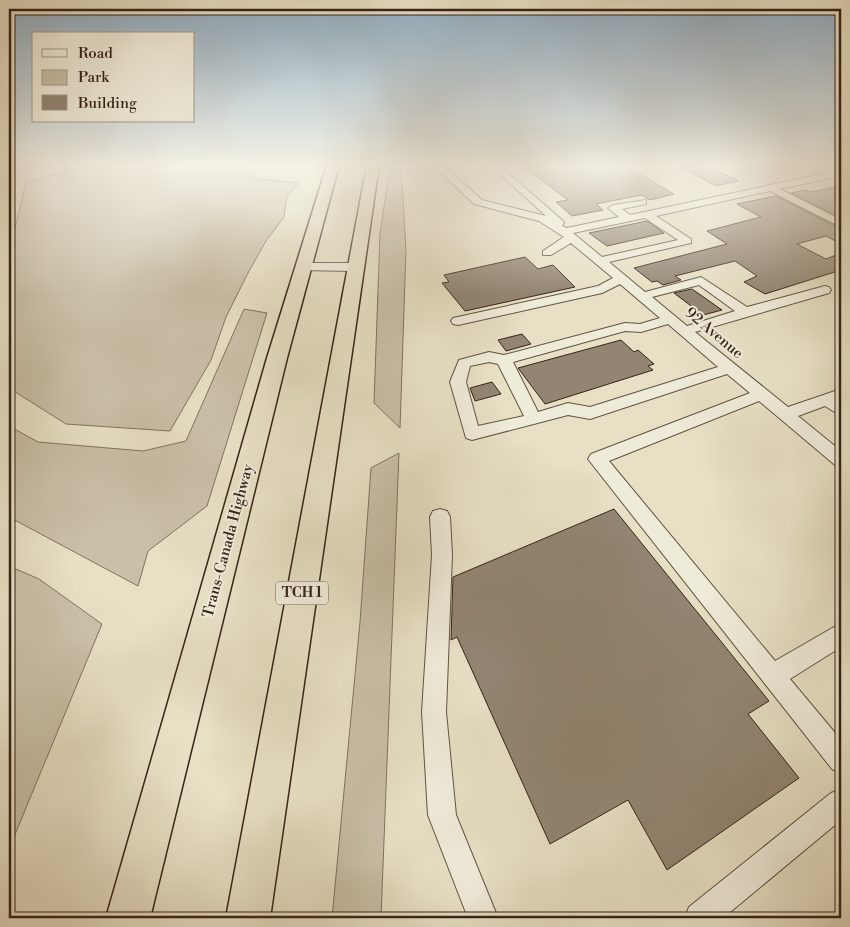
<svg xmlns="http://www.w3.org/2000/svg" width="850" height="927" font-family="'Libre Bodoni',serif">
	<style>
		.green { fill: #c9c0a8; stroke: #807260 }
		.building { fill: #928572; stroke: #362318 }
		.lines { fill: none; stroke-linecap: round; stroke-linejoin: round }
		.minor-casing { stroke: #625243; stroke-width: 2 }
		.highway-casing { stroke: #362318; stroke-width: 3 }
		.path { stroke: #362318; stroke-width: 1; stroke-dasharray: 0.5 1; stroke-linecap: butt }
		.minor { fill: #efebd9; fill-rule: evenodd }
		.highway { fill: #e7e0c5; fill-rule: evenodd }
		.labels { text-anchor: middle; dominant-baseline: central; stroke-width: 4; stroke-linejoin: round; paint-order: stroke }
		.shield { fill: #efebd9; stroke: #6e5f52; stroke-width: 1 }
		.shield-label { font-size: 14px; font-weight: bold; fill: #362318 }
		.street-label { font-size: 15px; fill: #362318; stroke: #efebd9 }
	</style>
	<rect width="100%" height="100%" fill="#e7e0c5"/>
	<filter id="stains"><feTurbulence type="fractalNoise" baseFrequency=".004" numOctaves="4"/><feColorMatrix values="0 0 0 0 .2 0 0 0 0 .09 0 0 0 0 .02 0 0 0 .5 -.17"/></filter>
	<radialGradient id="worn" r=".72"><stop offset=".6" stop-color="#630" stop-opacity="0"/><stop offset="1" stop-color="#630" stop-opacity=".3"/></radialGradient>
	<path class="green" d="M90 165H248L257 179 299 183 287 196 284 217 266 241 248 273 226 317 211 360 170 431 66 424 9 388V245L11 244 26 182Z
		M390 165H401L406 250 400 428 374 403 380 234Z
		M244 309 267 313 207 506 148 551 138 586 9 517V426L38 442 143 451 186 441Z
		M399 453 381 918H332L360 622 371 468Z
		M9 566 39 579 102 624 9 849Z"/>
	<path class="building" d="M521 165H624L674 194 650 200 642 195 596 204 603 210 572 216 556 202 568 200Z
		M678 165H706L738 181 716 186Z
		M841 186V218L791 193 806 190 811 192Z
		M776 196 841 229V244L826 236 797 244 826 259 841 253V270L765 294 744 282 757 276 735 261 675 276 681 280 663 285 657 281 652 282 634 268 727 244 707 231 761 217 737 204Z
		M647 221 664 233 607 246 589 233Z
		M525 257 538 269 553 265 575 287 465 311 442 283 449 282 444 275Z
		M692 289 722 310 703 315 674 293Z
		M522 334 531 344 506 351 498 340Z
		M621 340 634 352 638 350 654 364 648 366 653 370 545 404 518 368Z
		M492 382 501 394 475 401 470 388Z
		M614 509 769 701 748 714 799 778 667 870 628 800 550 844 457 637 451 640 453 577Z"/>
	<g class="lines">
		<g class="minor-casing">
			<path id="minor" d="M490 165H499L563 221 564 223 562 226 567 228 619 217 608 208 613 205 646 200V204L622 209 630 215 841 170V176L780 189 841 220V227L770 191 656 216 691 239V243L609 262 645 292 701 277 747 307 825 286 829 287 831 290 829 293 695 332 788 407 841 389V400L839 401 841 402V416L825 406 798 416 841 451V467L835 465 759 401 609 461 775 661 841 623V647L790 679 841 740V773L832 769 588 459 591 454 750 393 727 374 590 419 568 415 472 440 466 438 450 382 459 360 489 352 504 355 625 323 640 324 660 318 620 284 602 293 458 325 453 324 451 321 453 318 598 286 613 278 571 243 551 255H543V251L564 237 539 221 474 204 436 168 444 166 482 200 546 216ZM645 218 678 240 602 257 573 233ZM699 285 735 311 687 326 652 297ZM668 324 718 367 590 407 568 403 538 412 513 362 625 331 641 332ZM489 362 498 364 524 416 478 426 466 382 470 366Z
				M303 263H355L361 267 355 271 299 270 297 267Z
				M440 509 447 511 450 517 452 555 446 712 456 815 498 918H468L428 815 422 712 432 555 430 517 433 511Z
				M841 789V820L723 918H685L689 907 831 793Z"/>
		</g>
		<g class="highway-casing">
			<path id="highway" d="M327 165H339L287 358 150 918H106L267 358Z
				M367 165H379L270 918H226Z"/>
		</g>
		<path class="path" d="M9 202 22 165"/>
		<use href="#minor" class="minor"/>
		<use href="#highway" class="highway"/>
	</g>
	<linearGradient id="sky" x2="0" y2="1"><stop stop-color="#8facc2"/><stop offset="0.56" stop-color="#f4f1e5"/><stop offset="1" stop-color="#f4f1e5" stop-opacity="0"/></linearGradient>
	<rect width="850" height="295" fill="url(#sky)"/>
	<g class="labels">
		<rect class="shield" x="276" y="581.5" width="52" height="23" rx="4"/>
		<g class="shield-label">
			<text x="302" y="593">TCH 1</text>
		</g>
		<g class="street-label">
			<text transform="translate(714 333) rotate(40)">92 Avenue</text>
			<text transform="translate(228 541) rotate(-75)">Trans-Canada Highway</text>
		</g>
	</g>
	<rect width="850" height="927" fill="none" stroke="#e7e0c5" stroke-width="30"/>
	<rect x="10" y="10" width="830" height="907" fill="none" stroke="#362318" stroke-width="2.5"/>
	<rect x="15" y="15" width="820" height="897" fill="none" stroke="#362318"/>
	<rect x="32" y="32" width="162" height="90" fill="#efebd9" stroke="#a59b8c"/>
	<rect x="42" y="49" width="25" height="8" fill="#efebd9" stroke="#a59b8c"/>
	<text x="78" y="58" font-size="15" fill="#362318">Road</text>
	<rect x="42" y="70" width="25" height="15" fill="#c9c0a8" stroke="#a59b8c"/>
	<text x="78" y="82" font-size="15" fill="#362318">Park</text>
	<rect x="42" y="95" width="25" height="15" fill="#928572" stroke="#a59b8c"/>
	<text x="78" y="108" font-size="15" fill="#362318">Building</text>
	<rect width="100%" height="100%" filter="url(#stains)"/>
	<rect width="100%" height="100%" fill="url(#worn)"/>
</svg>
